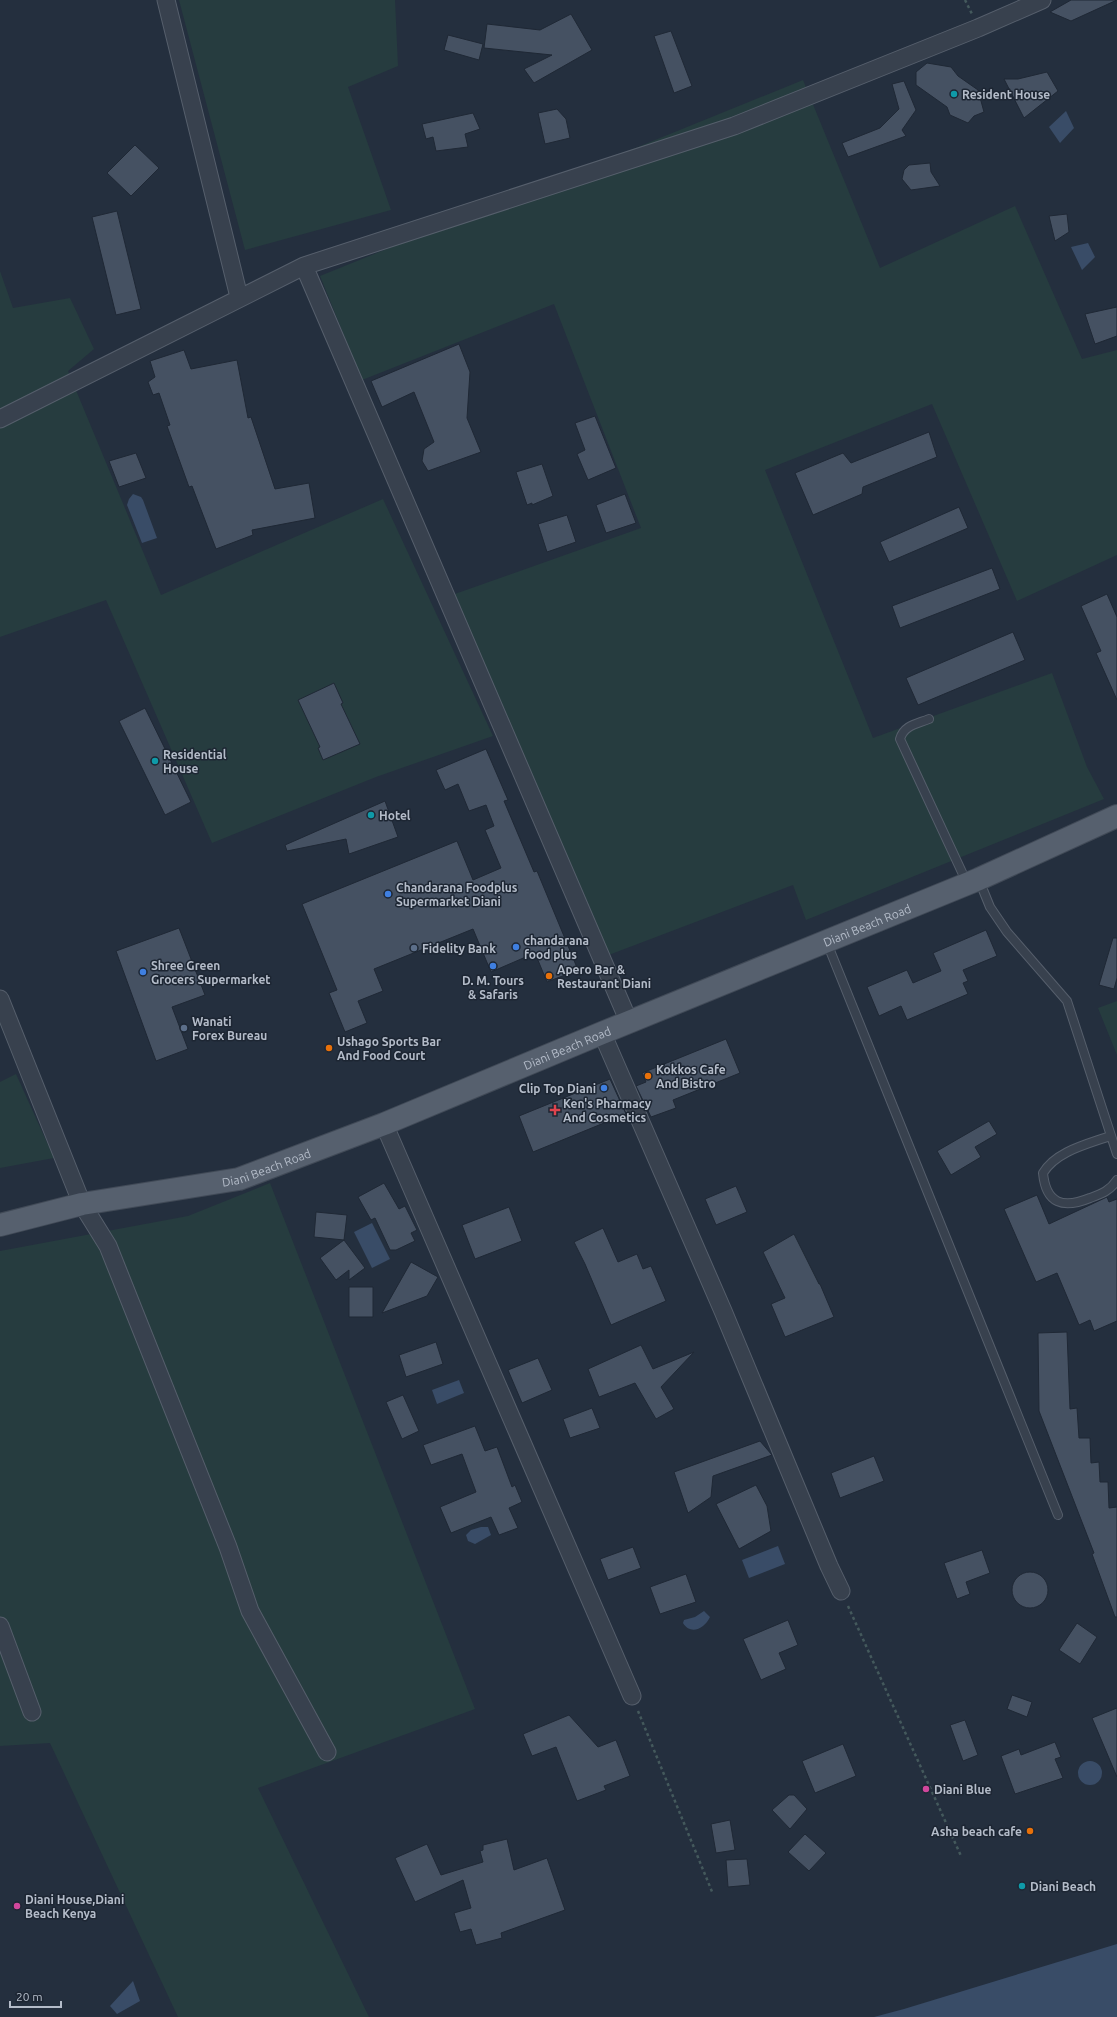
<svg xmlns="http://www.w3.org/2000/svg" width="1117" height="2017" font-family="Ubuntu,sans-serif">
	<style>
		.green { fill: #263c3f }
		.water { fill: #394c67 }
		.building { fill: #455162; stroke: #1f2835 }
		.lines { fill: none; stroke-linecap: round; stroke-linejoin: round }
		.service-casing { stroke: #565f6c; stroke-width: 10 }
		.minor-casing { stroke: #565f6c; stroke-width: 19 }
		.primary-casing { stroke: #414a57; stroke-width: 24 }
		.path { stroke: #44595c; stroke-width: 2.5; stroke-dasharray: 3 3; stroke-linecap: butt }
		.service { stroke: #38414e; stroke-width: 8 }
		.minor { stroke: #38414e; stroke-width: 17 }
		.primary { stroke: #56606e; stroke-width: 22 }
		.culture-dot { fill: #0f9aa8; stroke: #1d2633; stroke-width: 1.5 }
		.shop-dot { fill: #3f7fe0; stroke: #1d2633; stroke-width: 1.5 }
		.service-dot { fill: #5c6f8a; stroke: #1d2633; stroke-width: 1.5 }
		.food-dot { fill: #e8710a; stroke: #1d2633; stroke-width: 1.5 }
		.health-dot { fill: #e0444e; stroke: #1d2633; stroke-width: 1.5 }
		.hotel-dot { fill: #d1479c; stroke: #1d2633; stroke-width: 1.5 }
		.labels { text-anchor: middle; dominant-baseline: central; stroke-width: 3; stroke-linejoin: round; paint-order: stroke }
		.poi-label { font-size: 12px; font-weight: bold; fill: #b4bcc9; stroke: #1d2633; text-anchor: start }
		.street-label { font-size: 12px; fill: #b4bcc9; stroke: #1d2633 }
	</style>
	<rect width="100%" height="100%" fill="#242f3e"/>
	<path class="green" d="M179 0H395L398 66 348 87 391 210 245 250Z
		M803 80 880 268 1015 206 1082 359 1117 350V555L1017 601 932 404 765 470 873 738 1052 673 1087 767 1104 799 806 920 793 885 606 956 452 595 641 528 554 304 362 380 320 276Z
		M0 271 13 308 70 298 94 349 68 371 161 595 383 499 493 736 376 777 212 843 106 600 0 637Z
		M1117 1001V1055L1098 1008Z
		M16 1074 54 1158 0 1168V1082Z
		M270 1183 475 1709 258 1788 369 2017H178L50 1743 0 1746V1251L188 1216Z"/>
	<path class="water" d="M1066 111 1074 128 1060 143 1049 127Z
		M1088 243 1095 257 1082 270 1071 247Z
		M133 494 141 497 143 500 157 538 142 543 127 505 129 499Z
		M372 1223 390 1259 372 1268 354 1232Z
		M459 1380 464 1393 437 1404 432 1390Z
		M481 1527H488L491 1535 475 1544 468 1541 466 1535 471 1530Z
		M778 1546 785 1564 749 1578 742 1560Z
		M704 1611 710 1617C705 1628 691 1636 683 1623L684 1620 695 1617Z
		M1078 1773a12 12 0 1 1 24 0a12 12 0 1 1-24 0Z
		M1117 1944V2017H874L904 2009Z
		M133 1981 140 2001 117 2014 110 2006Z"/>
	<path class="building" d="M1071 0H1117L1071 21 1050 12Z
		M571 14 592 50 534 83 524 69 552 55 484 48 487 24 540 30Z
		M671 31 692 86 674 93 654 36Z
		M448 35 483 44 479 60 444 50Z
		M927 63 951 67 958 76 978 90 984 112 974 116 968 123 950 115 947 107 916 85V72Z
		M1047 72 1058 91 1024 118 1004 79H1018Z
		M904 81 916 110 902 130 906 136 848 157 842 143 880 128 899 109 892 84Z
		M557 109 566 119 570 138 545 144 538 113Z
		M473 113 480 129 465 134 468 147 436 151 433 137 426 139 422 124Z
		M135 145 159 168 131 196 107 173Z
		M930 163 931 172 940 186 911 190 902 179 904 170 909 165Z
		M117 211 141 309 116 315 92 217Z
		M1067 214 1069 232 1055 241 1049 216Z
		M1117 307V336L1095 344 1085 314Z
		M459 344 470 372 467 418 481 452 428 471 422 461 424 449 434 442 414 392 382 407 371 381Z
		M184 350 191 369 237 360 248 418 251 417 275 489 309 483 315 518 252 530 253 535 216 549 192 486 189 487 167 426 170 425 159 393 153 395 148 382 155 377 150 361Z
		M595 416 616 468 588 480 577 454 585 450 575 423Z
		M929 432 937 457 863 487 862 494 813 515 795 473 843 453 851 463Z
		M136 453 146 478 119 487 109 461Z
		M542 464 553 496 532 505V503L527 505 516 472Z
		M625 494 636 523 606 533 596 505Z
		M959 507 968 528 889 562 880 542Z
		M567 515 576 542 547 552 538 524Z
		M992 568 1000 589 900 628 892 606Z
		M1107 594 1117 617V700L1096 653 1101 651 1081 606Z
		M1013 632 1025 660 918 705 906 678Z
		M334 683 343 703 341 704 360 744 323 760 318 748 320 747 298 700Z
		M145 708 191 802 165 815 119 721Z
		M486 749 508 800 504 801 534 872 537 871 578 970 547 982 535 953 491 972 473 929 374 969 383 991 358 1001 367 1023 345 1032 329 993 337 990 302 904 457 841 473 880 501 868 485 830 494 826 486 805 469 811 458 784 445 790 436 770Z
		M385 801 398 837 349 854 346 839 287 851 285 845Z
		M179 928 205 995 172 1007 188 1049 156 1061 116 951Z
		M986 930 997 956 963 970 968 981 963 983 968 994 907 1020 901 1006 879 1016 867 987 907 970 913 983 941 971 933 953Z
		M1113 938H1117V978L1114 989 1099 985Z
		M726 1039 740 1073 673 1100 676 1108 651 1117 636 1086 646 1082 642 1073Z
		M610 1079 626 1114 533 1152 519 1116Z
		M989 1121 997 1134 975 1147 981 1157 951 1175 937 1151Z
		M384 1183 399 1209 405 1206 417 1230 411 1233 415 1241 396 1250H390L375 1218 371 1220 358 1197Z
		M736 1186 747 1212 716 1225 705 1199Z
		M1037 1195 1049 1224 1107 1197 1109 1202 1117 1199V1321L1094 1331 1090 1320 1079 1325 1057 1273 1036 1282 1004 1209Z
		M509 1207 522 1241 475 1259 462 1225Z
		M316 1212 347 1215 344 1240 314 1237Z
		M603 1228 618 1262 637 1254 643 1269 651 1266 666 1301 611 1325 585 1264 574 1242Z
		M794 1234 819 1284H820L834 1317 785 1337 771 1304 785 1298 763 1252Z
		M344 1240 365 1268 349 1280V1270L336 1280 320 1258Z
		M411 1262 438 1277 427 1296 382 1313Z
		M349 1287H373V1317H349Z
		M1067 1332 1070 1409 1077 1408 1079 1438H1090L1091 1463 1099 1462 1100 1482H1108L1109 1508 1117 1507V1617H1115L1092 1554 1094 1553 1039 1411 1038 1333Z
		M436 1342 443 1364 406 1377 399 1355Z
		M641 1345 653 1369 694 1352 661 1387 674 1409 656 1419 635 1383 599 1397 588 1369Z
		M538 1358 552 1390 522 1403 508 1370Z
		M403 1395 419 1431 402 1439 386 1402Z
		M592 1408 600 1428 570 1438 563 1419Z
		M475 1426 485 1451 497 1447 512 1487 515 1485 522 1502 509 1508 518 1528 499 1535 491 1517 451 1533 440 1507 476 1492 462 1454 431 1465 423 1445Z
		M760 1441 772 1455 713 1476 711 1497 688 1513 674 1472Z
		M874 1456 884 1481 840 1498 831 1473Z
		M756 1485 767 1506 771 1531 739 1549 716 1504Z
		M633 1547 641 1568 608 1580 600 1559Z
		M982 1550 990 1573 966 1582 970 1594 957 1599 944 1563Z
		M1012 1590a18 18 0 1 1 36 0a18 18 0 1 1-36 0Z
		M686 1574 696 1602 660 1614 650 1587Z
		M788 1620 798 1645 779 1653 786 1669 761 1680 743 1639Z
		M1077 1623 1097 1637 1080 1664 1059 1650Z
		M1012 1695 1032 1702 1027 1717 1007 1709Z
		M1117 1708V1777L1092 1718Z
		M569 1715 598 1747 616 1740 630 1776 604 1786 606 1790 577 1801 556 1747 532 1756 523 1734Z
		M965 1720 978 1755 963 1761 950 1725Z
		M1055 1742 1061 1757 1055 1759 1063 1778 1015 1794 1001 1756 1019 1749 1021 1755Z
		M843 1744 856 1776 815 1793 802 1761Z
		M789 1795H794L807 1809 790 1829 772 1810Z
		M730 1820 735 1850 716 1853 711 1824Z
		M805 1834 826 1853 809 1871 788 1852Z
		M507 1839 514 1870 547 1858 565 1910 501 1933 502 1938 476 1945 471 1929 460 1932 454 1913 471 1908 463 1880 415 1902 395 1858 427 1844 441 1875 483 1862 480 1851 483 1850V1845Z
		M747 1859 750 1885 728 1887 726 1860Z"/>
	<g class="lines">
		<g class="service-casing">
			<path id="service" d="M929 719C917 724 904 725 900 739L967 883
				M979 880 990 907 1007 932 1067 1001 1117 1154
				M827 943 1058 1515
				M1110 1136C1088 1144 1056 1151 1043 1173 1046 1204 1063 1209 1090 1198 1101 1194 1110 1191 1117 1180"/>
		</g>
		<g class="minor-casing">
			<path id="minor" d="M166 0 239 297
				M304 266 629 1022
				M0 419 304 266 734 126 978 28 1042 0
				M0 999 82 1204 108 1246 228 1547 250 1611 327 1752
				M602 1033 723 1311 829 1566 841 1591
				M384 1124 632 1696
				M0 1626 32 1712"/>
		</g>
		<g class="primary-casing">
			<g id="primary">
				<path id="s1" d="M0 1225 82 1204 239 1179 384 1124 602 1033 979 879 1117 816"/>
			</g>
		</g>
		<path class="path" d="M965 0 972 14
			M848 1606 961 1856
			M638 1711 713 1894"/>
		<use href="#service" class="service"/>
		<use href="#minor" class="minor"/>
		<use href="#primary" class="primary"/>
	</g>
	<g class="culture-dot">
		<circle cx="954" cy="94" r="4"/>
		<circle cx="155" cy="761" r="4"/>
		<circle cx="371" cy="815" r="4"/>
		<circle cx="1022" cy="1886" r="4"/>
	</g>
	<g class="shop-dot">
		<circle cx="388" cy="894" r="4"/>
		<circle cx="516" cy="947" r="4"/>
		<circle cx="493" cy="966" r="4"/>
		<circle cx="143" cy="972" r="4"/>
		<circle cx="604" cy="1088" r="4"/>
	</g>
	<g class="service-dot">
		<circle cx="414" cy="948" r="4"/>
		<circle cx="184" cy="1028" r="4"/>
	</g>
	<g class="food-dot">
		<circle cx="549" cy="976" r="4"/>
		<circle cx="329" cy="1048" r="4"/>
		<circle cx="648" cy="1076" r="4"/>
		<circle cx="1030" cy="1831" r="4"/>
	</g>
	<path class="health-dot" d="M553 1104h4v4h4v4h-4v4h-4v-4h-4v-4h4z"/>
	<g class="hotel-dot">
		<circle cx="926" cy="1789" r="4"/>
		<circle cx="17" cy="1906" r="4"/>
	</g>
	<g class="labels">
		<g class="poi-label">
			<text x="962" y="94">Resident House</text>
			<text x="163" y="754">Residential<tspan x="163" dy="14">House</tspan></text>
			<text x="379" y="815">Hotel</text>
			<text x="396" y="887">Chandarana Foodplus<tspan x="396" dy="14">Supermarket Diani</tspan></text>
			<text x="524" y="940">chandarana<tspan x="524" dy="14">food plus</tspan></text>
			<text x="422" y="948">Fidelity Bank</text>
			<text x="151" y="965">Shree Green<tspan x="151" dy="14">Grocers Supermarket</tspan></text>
			<text x="557" y="969">Apero Bar &amp;<tspan x="557" dy="14">Restaurant Diani</tspan></text>
			<text x="493" y="980" text-anchor="middle">D. M. Tours<tspan x="493" dy="14">&amp; Safaris</tspan></text>
			<text x="192" y="1021">Wanati<tspan x="192" dy="14">Forex Bureau</tspan></text>
			<text x="337" y="1041">Ushago Sports Bar<tspan x="337" dy="14">And Food Court</tspan></text>
			<text x="656" y="1069">Kokkos Cafe<tspan x="656" dy="14">And Bistro</tspan></text>
			<text x="596" y="1088" text-anchor="end">Clip Top Diani</text>
			<text x="563" y="1103">Ken's Pharmacy<tspan x="563" dy="14">And Cosmetics</tspan></text>
			<text x="934" y="1789">Diani Blue</text>
			<text x="1022" y="1831" text-anchor="end">Asha beach cafe</text>
			<text x="1030" y="1886">Diani Beach</text>
			<text x="25" y="1899">Diani House,Diani<tspan x="25" dy="14">Beach Kenya</tspan></text>
		</g>
		<g class="street-label">
			<text stroke="none"><textPath href="#s1" startOffset="921">Diani Beach Road</textPath></text>
			<text stroke="none"><textPath href="#s1" startOffset="597">Diani Beach Road</textPath></text>
			<text stroke="none"><textPath href="#s1" startOffset="273">Diani Beach Road</textPath></text>
		</g>
	</g>
	<path d="M10 2001v6h51v-6" fill="none" stroke="#b4bcc9" stroke-width="2"/>
	<text x="16" y="2001" font-size="12" fill="#b4bcc9" stroke="#1d2633" stroke-width="3" paint-order="stroke">20 m</text>
</svg>
